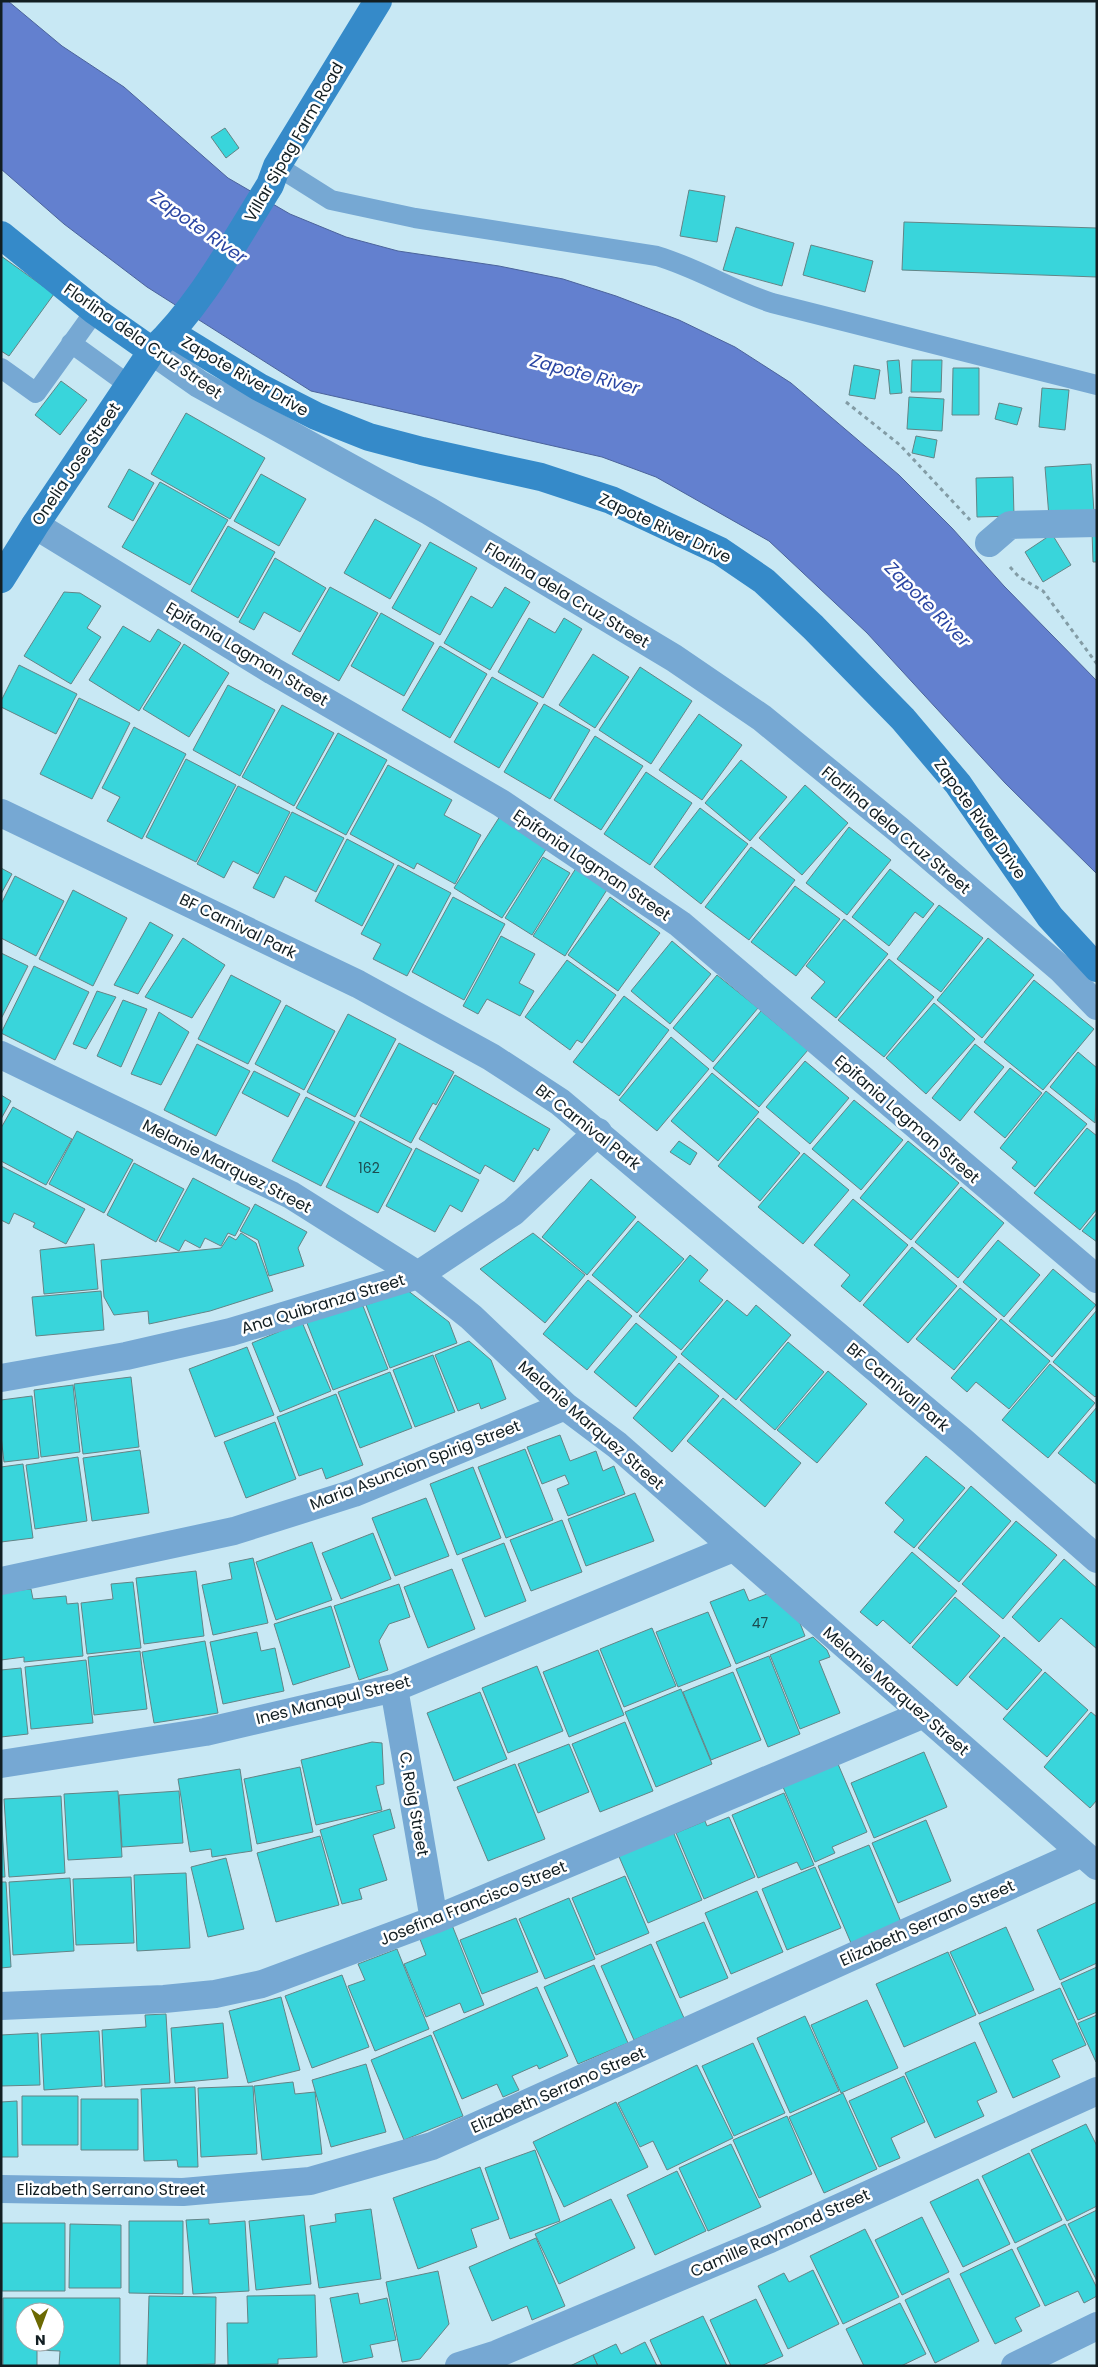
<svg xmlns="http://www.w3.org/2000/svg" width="1098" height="2367" font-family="Poppins,sans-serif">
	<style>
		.water { fill: #6380cf; stroke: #4b639b }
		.building { fill: #39d5db; stroke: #638486; fill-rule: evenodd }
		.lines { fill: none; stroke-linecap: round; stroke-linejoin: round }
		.path { stroke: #839ca5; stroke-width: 3; stroke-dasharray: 4 4; stroke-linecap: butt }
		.service { stroke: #76a8d3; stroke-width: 20 }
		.minor { stroke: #76a8d3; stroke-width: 28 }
		.tertiary { stroke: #76a8d3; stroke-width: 28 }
		.secondary { stroke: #358ac9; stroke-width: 28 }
		.labels { text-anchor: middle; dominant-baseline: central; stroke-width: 5; stroke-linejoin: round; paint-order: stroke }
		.number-label { font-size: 14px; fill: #1c4c50 }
		.street-label { font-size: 16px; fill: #121e22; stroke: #fff }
		.water-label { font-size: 18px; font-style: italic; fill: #2b46a3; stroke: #fff }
	</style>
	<rect width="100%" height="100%" fill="#c8e8f4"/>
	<path class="water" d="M1 1H8L62 46 124 87 228 178 290 214 346 237 398 251 499 266 563 279 616 296 679 320 735 347 791 383 899 475 952 528 1004 586 1097 681V874L1005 783 867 633 769 541 656 477 602 457 311 391 147 287 64 224 1 169Z"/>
	<path class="building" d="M225 128 239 148 226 158 211 137Z
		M689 190 725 196 717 242 680 236Z
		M904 222 1097 228V277L902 270Z
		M736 227 794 243 782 286 723 270Z
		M811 245 873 261 865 292 803 275Z
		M1 256 54 294 9 356 1 351Z
		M899 360 902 393 890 394 887 361Z
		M912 360H942L941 392H911Z
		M854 365 880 370 875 399 849 395Z
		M953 368H979V415H952Z
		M61 381 87 400 60 435 35 415Z
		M1042 388 1069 390 1065 430 1039 427Z
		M909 397 944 399 942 431 907 429Z
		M999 403 1022 408 1017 425 995 419Z
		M186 413 265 458 230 519 151 474Z
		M916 436 937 440 934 458 912 453Z
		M1091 464 1094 513 1049 517 1045 467Z
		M129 469 154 483 133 521 108 507Z
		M261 474 306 499 279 546 234 521Z
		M1013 477 1014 516 977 517 976 478Z
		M160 482 228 520 190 585 122 547Z
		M375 519 421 545 390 599 344 573Z
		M228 526 275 552 238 618 191 591Z
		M1092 531H1097V562H1093Z
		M1052 534 1071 565 1043 582 1025 552Z
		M430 542 477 568 440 635 392 608Z
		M275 558 326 588 300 632 264 612 254 630 239 622Z
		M330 587 378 613 339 681 292 654Z
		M505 587 530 602 490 670 444 643 471 596 492 608Z
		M64 592 80 593 101 606 87 628 101 637 71 684 24 656Z
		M381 613 434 643 404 696 351 666Z
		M529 618 555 633 564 618 582 629 543 698 498 672Z
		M123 626 150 642 158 629 181 643 139 711 89 680Z
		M184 644 229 673 189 737 143 709Z
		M440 646 487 674 450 738 402 710Z
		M593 654 629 677 595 728 559 705Z
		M19 665 77 694 56 734 1 707V701Z
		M640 667 692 701 651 764 599 730Z
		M492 677 538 703 499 768 454 742Z
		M228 685 275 710 240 776 193 750Z
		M79 698 130 723 92 799 40 774Z
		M544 704 590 730 550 799 504 772Z
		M282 705 334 733 294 806 242 777Z
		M699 714 742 745 702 800 659 770Z
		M134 727 186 754 142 839 107 821 120 797 102 788Z
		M338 733 387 760 346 835 296 808Z
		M595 736 643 766 601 830 554 800Z
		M186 759 236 785 196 862 146 837Z
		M741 760 787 797 750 841 705 803Z
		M388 765 452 800 444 815 481 835 455 884 417 863 414 869 350 834Z
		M646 772 692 803 650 865 604 834Z
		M805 785 848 823 802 875 759 838Z
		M238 786 290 812 258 874 233 861 224 878 197 864Z
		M700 808 748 844 701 904 654 867Z
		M292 812 344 838 316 892 285 876 274 898 253 888Z
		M502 813 550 843 502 918 454 888Z
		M849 827 891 860 847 915 806 883Z
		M347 839 394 864 362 926 315 901Z
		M751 847 795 880 749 940 705 907Z
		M543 857 570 873 532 935 505 918Z
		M398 865 451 893 407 976 373 959 381 944 361 934Z
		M578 865 610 885 565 956 533 936Z
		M1 868 12 874 1 894Z
		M890 869 934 904 923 918 915 912 889 946 852 917Z
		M15 876 64 901 36 956 1 938V904Z
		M795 886 840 919 796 976 751 942Z
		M73 890 127 918 93 986 39 959Z
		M453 897 505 924 464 1000 412 972Z
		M610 897 660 933 618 991 568 955Z
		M939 905 983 938 941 992 897 959Z
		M844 919 888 954 836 1018 811 998 825 982 806 966Z
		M150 922 173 935 138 994 114 985Z
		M501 936 535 954 519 983 534 991 520 1016 487 999 478 1014 463 1006Z
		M183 938 225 965 192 1018 145 997Z
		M988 938 1034 975 982 1038 937 1000Z
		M672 941 711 974 670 1024 631 991Z
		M1 953 28 966 1 1019Z
		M889 959 934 997 884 1057 838 1020Z
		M567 960 616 995 582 1043 577 1040 570 1050 525 1017Z
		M34 966 89 992 55 1060 1 1033Z
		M231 975 281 1001 248 1064 198 1039Z
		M717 975 758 1008 713 1062 673 1028Z
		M1034 980 1094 1029 1043 1090 984 1042Z
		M97 991 116 997 86 1049 73 1044Z
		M624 996 669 1030 619 1096 573 1062Z
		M123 1000 147 1009 121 1067 97 1056Z
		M934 1003 975 1039 926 1094 886 1058Z
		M286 1005 335 1031 304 1090 255 1064Z
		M761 1011 808 1050 759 1107 713 1068Z
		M159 1012 189 1032 161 1085 131 1074Z
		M348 1014 396 1039 355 1117 307 1092Z
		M671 1037 709 1069 657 1131 619 1100Z
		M399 1043 454 1072 436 1105 433 1103 411 1143 360 1116Z
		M197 1044 250 1071 216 1136 164 1110Z
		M975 1044 1004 1067 960 1121 932 1098Z
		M1078 1052 1097 1068 1095 1123 1050 1087Z
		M805 1061 849 1098 810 1144 766 1107Z
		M1010 1068 1042 1093 1005 1138 974 1112Z
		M254 1071 300 1094 288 1117 242 1093Z
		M712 1073 759 1112 718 1161 671 1121Z
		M455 1075 550 1129 538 1151 534 1148 514 1182 485 1165 480 1174 419 1139Z
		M1046 1091 1087 1124 1035 1187 1012 1168 1017 1162 1000 1148Z
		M1 1095 11 1101 1 1119Z
		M306 1097 355 1122 321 1186 272 1161Z
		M854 1100 903 1140 861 1190 812 1149Z
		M13 1107 72 1139 46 1185 1 1161V1128Z
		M758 1118 800 1153 760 1201 718 1166Z
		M360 1121 412 1149 378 1213 326 1187Z
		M1087 1128 1097 1136V1209L1080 1230 1034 1193Z
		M77 1131 133 1160 104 1213 49 1184Z
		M679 1141 697 1153 690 1165 670 1152Z
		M908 1141 959 1183 911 1240 860 1198Z
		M416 1148 479 1180 462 1212 450 1205 435 1232 386 1206Z
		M804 1153 849 1190 803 1244 758 1207Z
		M134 1163 184 1189 156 1242 107 1215Z
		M1 1166 85 1209 66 1244 33 1227 35 1223 14 1213 9 1224 1 1220Z
		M193 1178 250 1208 235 1236 228 1233 221 1246 205 1238 200 1248 185 1240 179 1251 159 1241Z
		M591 1179 636 1217 587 1275 542 1237Z
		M961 1187 1004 1223 958 1278 915 1242Z
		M853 1199 908 1245 860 1302 841 1286 850 1275 814 1245Z
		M255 1204 307 1232 298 1248 304 1266 269 1276 258 1240 240 1231Z
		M1097 1213V1242L1082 1231Z
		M638 1221 684 1259 637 1313 592 1275Z
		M241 1233 256 1243 273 1291 210 1311 149 1324 148 1311 114 1315 104 1297 101 1260 221 1248 229 1236 236 1240Z
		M533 1233 585 1275 545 1323 480 1269Z
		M998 1240 1040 1275 1004 1317 963 1282Z
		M94 1244 98 1289 44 1294 40 1250Z
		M912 1247 957 1286 908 1343 863 1305Z
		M690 1255 708 1270 699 1281 723 1300 681 1350 639 1316Z
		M1053 1269 1096 1305 1052 1357 1009 1321Z
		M588 1280 632 1316 587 1370 543 1334Z
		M960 1288 997 1319 954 1370 916 1339Z
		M407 1290 449 1322 457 1343 390 1368 366 1305Z
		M101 1291 104 1330 36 1336 32 1297Z
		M727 1300 747 1316 756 1305 791 1335 736 1400 681 1354Z
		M351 1306H363L388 1369 333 1390 305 1318Z
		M1097 1310V1395L1095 1397 1053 1362Z
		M1001 1319 1050 1361 1009 1409 976 1382 967 1392 951 1378Z
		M302 1322 331 1391 280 1412 252 1343Z
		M636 1323 677 1357 636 1407 594 1372Z
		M469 1341 491 1360 506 1399 481 1409 479 1403 458 1411 435 1355Z
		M788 1342 824 1372 775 1430 740 1400Z
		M247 1347 274 1415 215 1437 189 1369Z
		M433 1355 455 1412 415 1427 393 1370Z
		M679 1363 719 1396 672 1452 633 1418Z
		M1050 1364 1095 1403 1048 1458 1002 1420Z
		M828 1371 867 1404 817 1463 777 1430Z
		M390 1372 412 1428 360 1448 338 1392Z
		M131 1377 139 1447 83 1454 74 1384Z
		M73 1385 80 1452 41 1457 34 1390Z
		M336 1394 363 1465 326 1479 322 1468 299 1476 277 1417Z
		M32 1396 39 1458 4 1462 1 1436V1400Z
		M723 1398 801 1463 765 1507 687 1441Z
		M1097 1407V1485L1058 1453Z
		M275 1422 296 1479 246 1498 224 1442Z
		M560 1435 570 1461 596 1451 603 1471 614 1466 625 1494 568 1516 557 1489 569 1484 565 1475 542 1484 527 1447Z
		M525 1449 553 1520 506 1538 478 1467Z
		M140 1450 149 1513 92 1521 83 1458Z
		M926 1456 965 1488 914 1548 894 1532 904 1520 885 1503Z
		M78 1457 87 1521 35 1529 26 1465Z
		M23 1464 33 1538 1 1542V1467Z
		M473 1467 501 1538 457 1555 430 1484Z
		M971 1486 1011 1521 959 1582 918 1548Z
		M635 1493 654 1541 586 1566 568 1519Z
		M426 1498 449 1556 395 1576 372 1518Z
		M562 1520 582 1572 531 1591 510 1540Z
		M1016 1521 1057 1555 1003 1619 962 1584Z
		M373 1533 391 1579 341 1599 322 1553Z
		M312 1542 332 1600 276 1620 256 1562Z
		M504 1543 526 1601 485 1617 462 1559Z
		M912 1552 957 1591 910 1644 883 1620 877 1626 860 1612Z
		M253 1558 268 1623 213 1635 202 1585 232 1579 229 1563Z
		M1064 1559 1097 1588V1649L1061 1618 1039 1642 1012 1617Z
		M452 1569 475 1629 428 1648 404 1587Z
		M196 1571 204 1636 144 1644 136 1578Z
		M133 1582 141 1648 87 1654 81 1603 113 1599 111 1584Z
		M399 1584 410 1617 389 1624 379 1641 388 1670 359 1680 334 1606Z
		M31 1589 33 1599 66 1596 67 1604 78 1603 83 1656 24 1662V1657L1 1660V1592Z
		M744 1589 749 1601 772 1592 798 1618 805 1636 736 1664 710 1602Z
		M955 1597 1000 1636 957 1686 912 1647Z
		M331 1606 350 1667 293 1685 274 1624Z
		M708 1612 731 1666 678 1687 656 1632Z
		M652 1628 676 1686 624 1707 600 1649Z
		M257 1632 261 1651 275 1648 284 1691 223 1704 210 1642Z
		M813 1637 827 1650 830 1657 819 1661 840 1713 800 1729 770 1655Z
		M1004 1637 1042 1670 1007 1710 969 1677Z
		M205 1641 218 1713 154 1723 142 1652Z
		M598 1650 624 1715 569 1737 543 1672Z
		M140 1651 147 1709 94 1715 88 1657Z
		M769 1656 800 1734 768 1747 736 1669Z
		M86 1660 93 1723 31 1729 25 1667Z
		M537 1666 563 1731 508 1753 482 1688Z
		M21 1668 28 1734 1 1737V1670Z
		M733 1672 761 1740 711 1760 683 1692Z
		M1045 1672 1088 1710 1047 1757 1003 1719Z
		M681 1689 712 1764 656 1787 625 1712Z
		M480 1692 507 1759 454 1781 427 1713Z
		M1091 1712 1097 1717V1800L1090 1808 1044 1767Z
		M625 1722 653 1791 600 1812 572 1744Z
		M372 1742 382 1743 384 1784 376 1786 382 1810 316 1825 301 1760Z
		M569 1744 589 1792 538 1813 518 1764Z
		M924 1752 947 1807 874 1838 851 1783Z
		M515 1764 545 1839 488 1861 457 1787Z
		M838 1764 867 1832 832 1847 835 1853 815 1862 783 1787Z
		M300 1767 313 1832 257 1844 244 1779Z
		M240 1769 252 1851 212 1857 211 1849 190 1852 178 1779Z
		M118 1791 122 1857 68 1860 64 1794Z
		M179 1791 183 1843 122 1847 119 1795Z
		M784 1793 814 1865 801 1870 797 1862 758 1878 732 1815Z
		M61 1796 65 1873 9 1877 4 1799Z
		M1 1808 5 1877H1Z
		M390 1809 395 1828 373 1835 387 1880 359 1889 362 1899 342 1904 320 1830Z
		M729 1817 755 1877 704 1899 676 1833 705 1821 707 1826Z
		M926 1820 951 1881 898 1903 872 1843Z
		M672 1829 702 1900 648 1923 617 1852Z
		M320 1836 339 1905 276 1922 257 1853Z
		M869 1845 901 1922 851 1943 818 1866Z
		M226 1858 244 1929 208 1937 191 1867Z
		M815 1867 841 1928 787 1950 762 1889Z
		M186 1873 190 1948 137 1951 134 1875Z
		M625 1876 649 1933 596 1955 572 1898Z
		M131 1877 134 1943 76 1945 73 1879Z
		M70 1878 74 1951 13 1955 9 1882Z
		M1 1882H6L11 1967 1 1968Z
		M757 1891 783 1952 731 1974 705 1913Z
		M569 1898 595 1959 545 1979 519 1919Z
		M1097 1902V1963L1060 1980 1037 1930Z
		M516 1918 538 1972 482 1994 460 1940Z
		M450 1920 484 2005 464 2013 460 2003 426 2017 404 1964 426 1955 418 1934Z
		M704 1922 728 1978 680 1998 656 1942Z
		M1006 1927 1034 1990 979 2014 950 1952Z
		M651 1944 684 2018 634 2040 601 1966Z
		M397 1949 429 2029 375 2051 348 1986 365 1980 358 1964Z
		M948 1952 976 2015 904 2047 876 1984Z
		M594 1965 628 2043 578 2064 544 1987Z
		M1097 1967V2012L1078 2020 1061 1983Z
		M342 1975 369 2047 312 2068 285 1996Z
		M537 1987 568 2056 539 2069 537 2065 512 2076 519 2090 503 2097 497 2084 462 2099 433 2032Z
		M1060 1988 1086 2045 1052 2060 1060 2077 1013 2098 979 2023Z
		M281 1997 300 2070 248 2083 229 2011Z
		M867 2000 898 2068 841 2093 811 2025Z
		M166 2014 170 2083 105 2087 102 2030 146 2027 145 2015Z
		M1097 2015V2062H1096L1078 2023Z
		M805 2016 839 2091 790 2113 757 2038Z
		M223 2023 228 2078 175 2083 171 2028Z
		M99 2031 102 2086 44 2090 41 2034Z
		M38 2033 40 2085 1 2086V2035Z
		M431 2035 463 2116 404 2140 371 2060Z
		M975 2042 997 2092 977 2101 984 2116 935 2138 905 2073Z
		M753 2043 785 2113 734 2136 702 2066Z
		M366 2064 386 2132 331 2147 312 2080Z
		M697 2065 733 2138 667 2170 653 2141 640 2147 618 2103Z
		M904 2076 925 2122 891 2138 900 2158 879 2167 849 2101Z
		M293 2082 295 2094 315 2092 322 2154 262 2160 254 2086Z
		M253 2086 257 2154 201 2157 198 2088Z
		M195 2087 198 2167H178L177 2160 144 2161 141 2089Z
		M843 2093 877 2169 824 2193 789 2117Z
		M22 2096H78V2145H22Z
		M81 2099H138V2150H81Z
		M17 2101 18 2157H1V2102Z
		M616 2102 648 2167 564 2207 533 2142Z
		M787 2116 812 2174 759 2198 733 2140Z
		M1086 2124 1097 2146V2206L1067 2221 1031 2150Z
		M731 2144 761 2207 708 2231 679 2168Z
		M535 2150 560 2221 510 2239 485 2168Z
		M1029 2153 1062 2220 1015 2243 982 2176Z
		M480 2167 499 2219 471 2229 477 2247 418 2269 393 2198Z
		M677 2171 706 2231 655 2255 627 2195Z
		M978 2179 1010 2244 963 2267 930 2202Z
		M611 2199 635 2248 559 2284 535 2234Z
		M371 2209 381 2279 319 2288 310 2226 336 2222 335 2214Z
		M1097 2210V2281L1068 2224Z
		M304 2215 311 2284 256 2290 249 2221Z
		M922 2217 949 2272 902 2295 875 2240Z
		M209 2219V2224L245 2221 249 2291 193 2294 186 2220Z
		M129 2221H183V2294L129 2293Z
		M2 2223H65V2291H2Z
		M70 2224 121 2225V2288H69Z
		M1065 2224 1097 2288V2296L1084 2303 1078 2291 1045 2306 1017 2248Z
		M865 2229 899 2297 843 2324 810 2256Z
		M536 2238 565 2306 532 2320 527 2306 492 2321 469 2267Z
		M1012 2249 1040 2306 1015 2318 1022 2331 995 2344 960 2274Z
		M813 2270 839 2324 788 2349 758 2286 784 2273 789 2282Z
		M438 2271 449 2324 420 2359 402 2362 386 2282Z
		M949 2278 979 2341 935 2363 905 2300Z
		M358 2293 360 2304 387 2298 396 2340 370 2345 373 2357 343 2363 330 2298Z
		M315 2295 317 2357 278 2359V2364L228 2365 227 2323H248L247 2296Z
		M149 2296 216 2297 215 2364 147 2366Z
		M3 2298H120V2366H59L60 2351 37 2350V2366H3ZM25 2312H55V2342H25Z
		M756 2299 783 2356 761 2366H731L710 2320Z
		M900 2303 926 2354 901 2366H864L846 2329Z
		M703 2316 727 2366H662L650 2340Z
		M645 2342 657 2366H598L593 2355 616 2344 621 2354Z
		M593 2355 598 2366H570Z"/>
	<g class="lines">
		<path class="path" d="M846 402 900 445 970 520
			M1010 567 1019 577 1043 591 1097 664"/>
		<path class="service" d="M277 166 331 200 415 218 657 256C697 268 732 290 772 303L1097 385
			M71 343 129 385
			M1 368 36 393 95 311"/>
		<path class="minor" d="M152 351 199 384 429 511 674 658 762 718 899 830 1062 970 1097 1006
			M35 525 273 671 501 803 680 924 1097 1279
			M989 543 1010 525 1097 523
			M1 1055 291 1195 418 1275 471 1317 565 1406 617 1445 1097 1866
			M1 1378 126 1356 231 1332 418 1275 513 1212 598 1132
			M1 1581 234 1531 354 1493 565 1406
			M394 1688 434 1920
			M1 1764 205 1732 394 1688 733 1548
			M1 2006 164 1999 215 1994 262 1984 434 1920 924 1714
			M1 2189 183 2192 310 2181 432 2146 1082 1853
			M459 2366 497 2354 770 2239 1097 2091
			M1015 2366 1097 2326"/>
		<path class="tertiary" d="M1 813 358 984 491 1057 560 1102 961 1440 1097 1559"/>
		<path class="secondary" d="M1 235 95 311 152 351
			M171 333 259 387 316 416 369 437 422 451 541 477 611 500 720 551 764 581 813 627 903 719 958 784 1050 917 1097 968
			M1 579 35 525 152 351C201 305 234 242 270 185L277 166 378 1"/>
	</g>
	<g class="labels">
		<g class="number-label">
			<text x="369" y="1168">162</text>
			<text x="760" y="1623">47</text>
		</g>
		<g class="street-label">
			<text transform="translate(294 142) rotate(-60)">Villar Sipag Farm Road</text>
			<text transform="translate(143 341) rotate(35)">Florlina dela Cruz Street</text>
			<text transform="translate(245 376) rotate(30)">Zapote River Drive</text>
			<text transform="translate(76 464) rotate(-56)">Onelia Jose Street</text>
			<text transform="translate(665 528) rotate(25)">Zapote River Drive</text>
			<text transform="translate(567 595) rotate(31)">Florlina dela Cruz Street</text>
			<text transform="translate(247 654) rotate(31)">Epifania Lagman Street</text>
			<text transform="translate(980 819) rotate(54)">Zapote River Drive</text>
			<text transform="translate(896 830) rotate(40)">Florlina dela Cruz Street</text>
			<text transform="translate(592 865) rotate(34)">Epifania Lagman Street</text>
			<text transform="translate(238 926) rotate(26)">BF Carnival Park</text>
			<text transform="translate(907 1119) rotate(41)">Epifania Lagman Street</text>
			<text transform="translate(588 1127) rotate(38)">BF Carnival Park</text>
			<text transform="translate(227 1166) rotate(27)">Melanie Marquez Street</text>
			<text transform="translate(323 1304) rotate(-17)">Ana Quibranza Street</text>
			<text transform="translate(898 1387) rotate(40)">BF Carnival Park</text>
			<text transform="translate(591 1425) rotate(41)">Melanie Marquez Street</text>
			<text transform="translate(415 1465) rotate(-21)">Maria Asuncion Spirig Street</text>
			<text transform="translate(896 1691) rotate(41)">Melanie Marquez Street</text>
			<text transform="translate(333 1700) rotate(-14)">Ines Manapul Street</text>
			<text transform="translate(414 1804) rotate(80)">C. Roig Street</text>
			<text transform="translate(473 1903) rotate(-22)">Josefina Francisco Street</text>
			<text transform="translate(927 1923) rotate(-24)">Elizabeth Serrano Street</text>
			<text transform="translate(558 2090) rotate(-24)">Elizabeth Serrano Street</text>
			<text x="111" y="2189">Elizabeth Serrano Street</text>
			<text transform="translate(780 2233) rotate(-24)">Camille Raymond Street</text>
		</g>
		<g class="water-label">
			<text transform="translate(199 227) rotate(35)">Zapote River</text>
			<text transform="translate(585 374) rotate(15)">Zapote River</text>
			<text transform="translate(928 604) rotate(45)">Zapote River</text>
		</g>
	</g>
	<rect width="1098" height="2367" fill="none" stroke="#121e22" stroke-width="5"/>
	<g transform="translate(40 2327) rotate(179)"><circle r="24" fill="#ffffff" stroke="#a0a5a7"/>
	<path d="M0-4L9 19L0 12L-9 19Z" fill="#6c6902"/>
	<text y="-8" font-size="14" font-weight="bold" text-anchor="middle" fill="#121e22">N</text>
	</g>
</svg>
